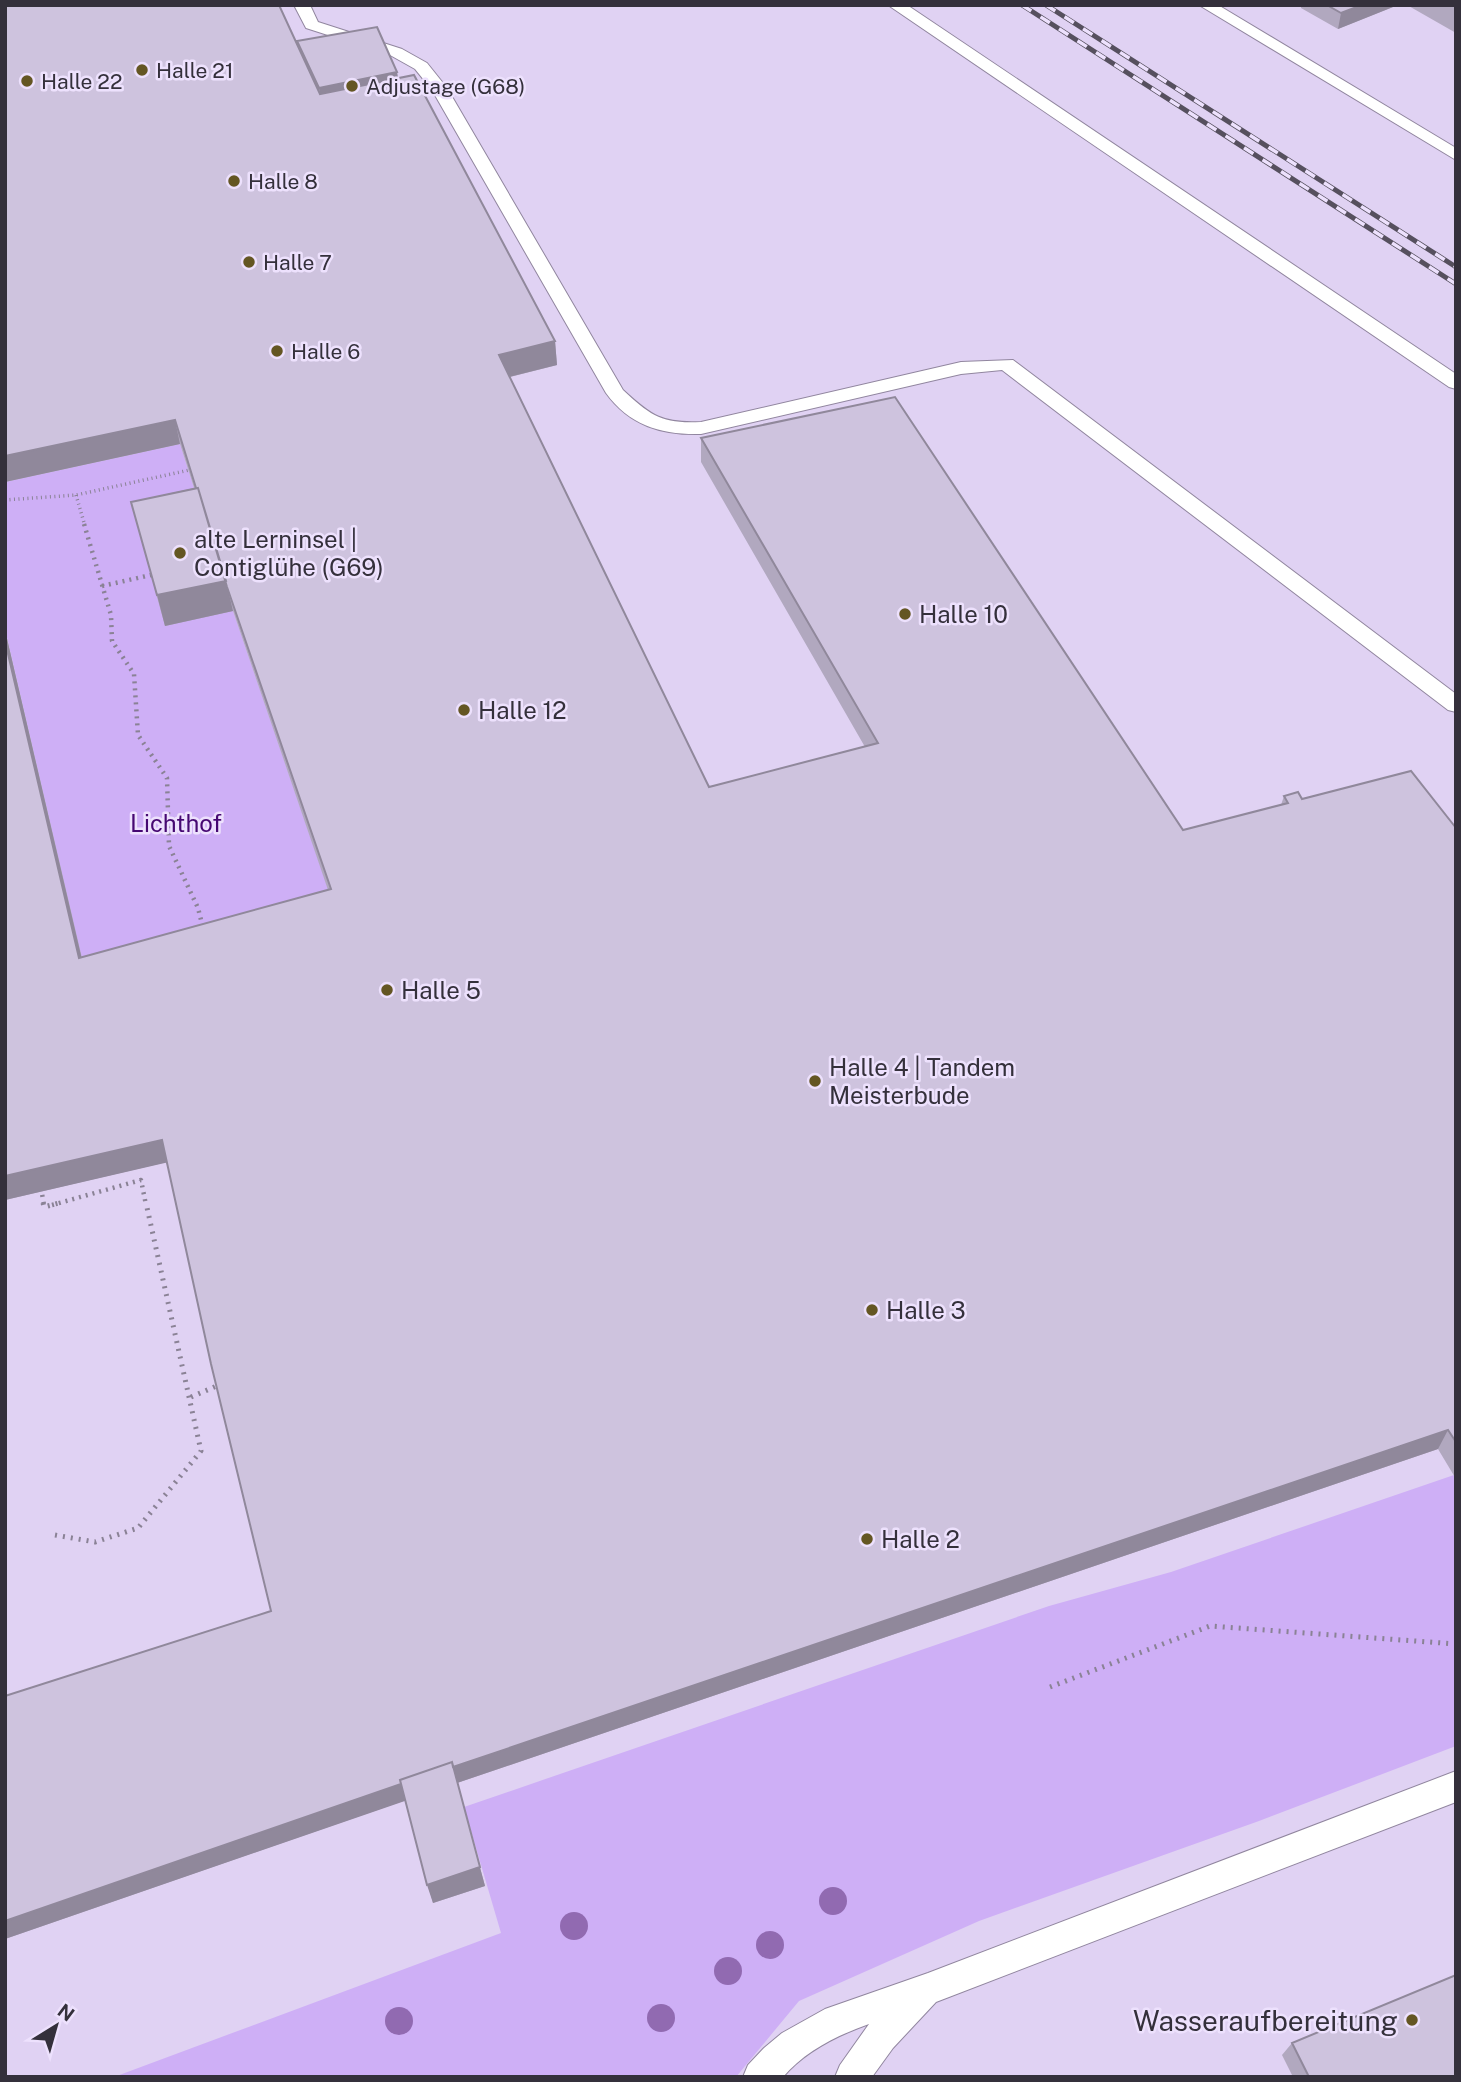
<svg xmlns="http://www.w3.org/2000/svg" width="1461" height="2082" font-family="'Public Sans',sans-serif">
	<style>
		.built { fill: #e0d2f3 }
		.green { fill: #ceaff6 }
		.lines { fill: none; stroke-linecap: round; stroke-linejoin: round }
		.service-casing { stroke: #91869f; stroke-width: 2 }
		.path-far2 { stroke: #8a8295; stroke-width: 3.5; stroke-dasharray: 1 3.5; stroke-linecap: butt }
		.path-far1 { stroke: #8a8295; stroke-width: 4.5; stroke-dasharray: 2 5; stroke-linecap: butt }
		.path { stroke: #8a8295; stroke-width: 5; stroke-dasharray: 2 6; stroke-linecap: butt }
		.service { fill: #fff; fill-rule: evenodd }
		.rail-casing { stroke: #56505e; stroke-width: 5 }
		.rail { stroke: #ede1fd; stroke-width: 3.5; stroke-dasharray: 11; stroke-linecap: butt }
		.tree { fill: #916ab1 }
		.wall { fill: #b1a8bf }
		.shaded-wall { fill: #90889b }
		.building { fill: #cec3de; stroke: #90889b; stroke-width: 2 }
		.poi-dot { fill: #645623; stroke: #ede1fd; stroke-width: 2.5 }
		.labels { text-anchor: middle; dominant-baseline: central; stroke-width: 5; stroke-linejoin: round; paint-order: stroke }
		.far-poi-label { font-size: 21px; fill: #34303b; stroke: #ede1fd; text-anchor: start }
		.poi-label { font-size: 24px; fill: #34303b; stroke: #ede1fd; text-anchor: start }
		.park-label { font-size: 24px; fill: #460872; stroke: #ede1fd }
		.near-poi-label { font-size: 28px; fill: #34303b; stroke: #ede1fd; text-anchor: end }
	</style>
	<rect width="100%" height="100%" fill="#ede1fd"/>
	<path class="built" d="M5 5H1456V2077H5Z"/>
	<path class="green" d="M180 444 233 611 336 912 87 981 5 629V482Z
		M1454 1475 1456 1479V1746L1259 1821 979 1921 799 2001 736 2077H114L501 1933 464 1807 1049 1606 1171 1572Z"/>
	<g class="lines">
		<g class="service-casing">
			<path id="service" d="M294 5H310L318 22 402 49 427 63 447 88 623 390C651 416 662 424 701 422L961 362 1013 360 1456 694V712L1448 710 1002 370 961 374 701 434C662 435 630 426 606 393L432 90 415 69 390 55 306 28Z
				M888 5H907L1456 374V389L1449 387Z
				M1199 5H1218L1456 148V160Z
				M1456 1771V1802L936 2002 893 2048 872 2077H835L840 2065 869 2024C838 2035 805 2051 783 2077H743L748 2065 764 2048 782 2033 825 2009 928 1973Z"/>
		</g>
		<path class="path-far2" d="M76 495 85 526
			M5 500 76 495 194 469"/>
		<path class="path-far1" d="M84 524 111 615 112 641 134 674 138 735 167 778 169 846 198 908 203 928
			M102 586 151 575
			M41 1188 44 1205
			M52 1205 141 1180 146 1205"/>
		<path class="path" d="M43 1203 44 1207 59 1203
			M191 1397 219 1385
			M55 1535 95 1542 138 1528 201 1451 146 1203
			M1050 1687 1210 1626 1456 1644"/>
		<use href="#service" class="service"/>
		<g class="rail-casing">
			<path id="rail" d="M1022 5 1456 284
				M1046 5 1456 267"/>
		</g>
		<use href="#rail" class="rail"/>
	</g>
	<g class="tree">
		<circle cx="833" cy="1901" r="14"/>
		<circle cx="574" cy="1926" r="14"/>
		<circle cx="770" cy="1945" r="14"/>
		<circle cx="728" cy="1971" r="14"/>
		<circle cx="661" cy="2018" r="14"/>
		<circle cx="399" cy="2021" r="14"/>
	</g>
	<path class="wall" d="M5 5 298 46 297 41 397 72 398 78 555 341 557 365 510 377 709 787 865 747 701 462V438L1183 830 1281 805 1284 796 1456 828V1479L1438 1449 457 1783 485 1886 433 1903 406 1800 5 1939V1696L271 1611 167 1162 5 1200V630L82 958 328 890 233 611 165 626 131 502 194 488 180 444 5 482Z
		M1301 5H1398L1338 29 1301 8Z
		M1407 5H1456V33Z
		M1292 2043 1456 2077H1293L1282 2055Z"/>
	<path class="shaded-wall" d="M1362 5H1398L1338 29 1341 13Z
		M397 72 401 101 324 117 319 88Z
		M555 341 557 365 501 379 499 355Z
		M175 420 180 444 5 482V456Z
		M226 581 233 611 165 626 157 595Z
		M5 630 87 981 79 958 5 641Z
		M162 1140 169 1162 5 1200V1176Z
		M1448 1430 1438 1449 457 1783 485 1886 433 1903 427 1885 457 1783 5 1939V1921L402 1784Z"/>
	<path class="building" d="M5 5H279L320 94 414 75 555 341 499 355 709 787 878 743 701 438 895 397 1183 830 1288 803 1284 796 1298 792 1302 799 1411 771 1456 828V1442L1448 1430 453 1767 452 1762 400 1780 401 1784 5 1921V1696L271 1611 211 1364 162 1140 5 1176V641L79 958 331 889 227 587 198 488H196L175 420 5 456Z
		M1327 5H1362L1341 13Z
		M377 27 397 72 319 88 297 41Z
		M198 488 226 581 157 595 131 502Z
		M452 1762 480 1867 427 1885 400 1780Z
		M1456 1975V2077H1309L1292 2043Z"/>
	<g class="poi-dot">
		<circle cx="142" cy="70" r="7"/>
		<circle cx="27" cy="81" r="7"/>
		<circle cx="352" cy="86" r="7"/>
		<circle cx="234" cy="181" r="7"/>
		<circle cx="249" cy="262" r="7"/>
		<circle cx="277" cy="351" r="7"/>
		<circle cx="180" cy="553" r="7"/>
		<circle cx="905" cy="614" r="7"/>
		<circle cx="464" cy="710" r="7"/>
		<circle cx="387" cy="990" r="7"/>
		<circle cx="815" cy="1081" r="7"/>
		<circle cx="872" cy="1310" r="7"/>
		<circle cx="867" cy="1539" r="7"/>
		<circle cx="1412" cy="2020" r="7"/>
	</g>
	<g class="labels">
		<g class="far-poi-label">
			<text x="156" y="70">Halle 21</text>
			<text x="41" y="81">Halle 22</text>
			<text x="366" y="86">Adjustage (G68)</text>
			<text x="248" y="181">Halle 8</text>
			<text x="263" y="262">Halle 7</text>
			<text x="291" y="351">Halle 6</text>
		</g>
		<g class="poi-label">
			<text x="194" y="539">alte Lerninsel |<tspan x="194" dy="28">Contiglühe (G69)</tspan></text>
			<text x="919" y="614">Halle 10</text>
			<text x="478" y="710">Halle 12</text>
			<text x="401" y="990">Halle 5</text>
			<text x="829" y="1067">Halle 4 | Tandem<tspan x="829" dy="28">Meisterbude</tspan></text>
			<text x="886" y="1310">Halle 3</text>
			<text x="881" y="1539">Halle 2</text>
		</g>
		<g class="park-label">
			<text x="176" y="823">Lichthof</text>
		</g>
		<g class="near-poi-label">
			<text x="1398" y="2020">Wasseraufbereitung</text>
		</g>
	</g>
	<rect width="1461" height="2082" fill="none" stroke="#34303b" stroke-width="14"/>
	<g transform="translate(56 2026) rotate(37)" stroke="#ede1fd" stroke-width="5" paint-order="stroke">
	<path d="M0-5L12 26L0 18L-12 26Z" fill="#34303b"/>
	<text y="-10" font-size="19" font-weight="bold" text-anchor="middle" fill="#34303b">N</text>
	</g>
</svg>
